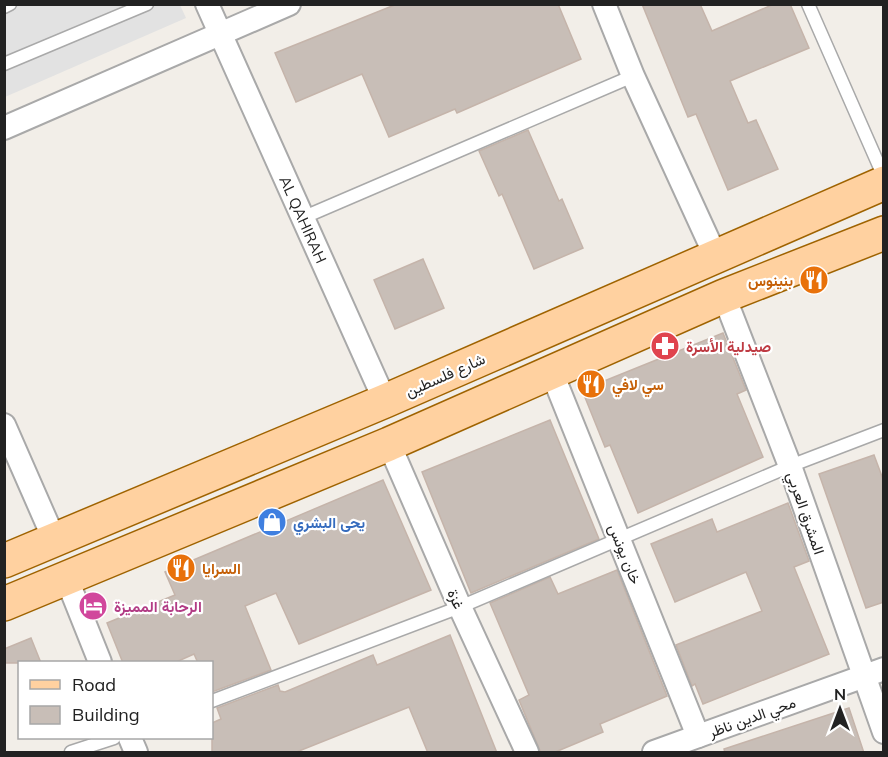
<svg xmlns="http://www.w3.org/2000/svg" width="888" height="757" font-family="Mulish,Vazirmatn,sans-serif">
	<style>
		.parking { fill: #e2e2e2 }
		.building { fill: #c8beb7; stroke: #c5b4aa; stroke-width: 1.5 }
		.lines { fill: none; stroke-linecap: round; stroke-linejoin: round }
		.service-casing { stroke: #a9a9a9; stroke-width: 15 }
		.minor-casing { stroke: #a9a9a9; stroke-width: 26 }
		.primary-casing { stroke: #9f6300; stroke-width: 36 }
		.service { stroke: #fff; stroke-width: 12 }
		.minor { stroke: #fff; stroke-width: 22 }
		.primary { stroke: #ffd1a0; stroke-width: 33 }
		.labels { text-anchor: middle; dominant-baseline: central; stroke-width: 4.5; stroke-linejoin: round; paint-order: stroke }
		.street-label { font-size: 15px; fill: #222; stroke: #fff }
		.food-label { font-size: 15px; font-weight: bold; fill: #c56008; stroke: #fff; text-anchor: start }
		.health-label { font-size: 15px; font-weight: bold; fill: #be3a42; stroke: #fff; text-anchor: start }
		.shop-label { font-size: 15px; font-weight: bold; fill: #366cbe; stroke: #fff; text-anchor: start }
		.hotel-label { font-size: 15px; font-weight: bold; fill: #b23c85; stroke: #fff; text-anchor: start }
	</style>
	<rect width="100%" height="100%" fill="#f2eee8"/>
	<path class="parking" d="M5 5H180L186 18 5 97Z"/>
	<path class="building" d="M397 4H558L581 59 457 113 455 109 389 137 362 74 296 102 275 53Z
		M642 4H700L712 31 774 4H790L809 48 730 81 748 123 756 120 778 169 728 190 696 114 688 117Z
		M528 130 559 201 562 199 583 248 534 269 502 194 499 196 479 151Z
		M423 259 444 308 395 329 374 280Z
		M723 333 746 390 737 394 763 457 638 513 610 445 605 447 582 390Z
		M550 420 599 539 471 593 422 472Z
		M874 455 884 482V602L866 608 819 474Z
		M383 480 431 590 299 644 276 593 245 606 271 670 212 692V663H198L194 654 174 663H123L107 623 175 595 165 572Z
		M788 503 809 561 794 567 829 654 703 704 695 684 692 686 676 645 762 611 746 572 675 602 651 544 712 519 717 532Z
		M617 570 667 696 600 724 603 732 553 753H541L519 700 529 695 490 603 550 577 558 594Z
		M450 635 497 753H428L409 707 294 753H212V723L221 719 217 708 278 685 280 691 285 692 373 655 377 665Z
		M31 638 41 663H4V649Z
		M849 708 864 753H725L724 749Z"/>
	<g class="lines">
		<g class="service-casing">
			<path id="service" d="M808 4 884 177
				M4 7 10 4
				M4 64 147 4
				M302 218 633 76
				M212 701 460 607 790 466 884 430
				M71 752 114 738"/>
		</g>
		<g class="minor-casing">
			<g id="minor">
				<path id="s1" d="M207 4 385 401"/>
				<path d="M604 4 633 76 716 257"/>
				<path d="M4 128 289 4"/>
				<path d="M724 296 790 466 884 732"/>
				<path d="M552 373 698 736"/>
				<path d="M4 425 54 539"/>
				<path d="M389 444 460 607 527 752"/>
				<path d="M66 577 100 662"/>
				<path d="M130 738 136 752"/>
				<path d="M654 752 884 669"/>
			</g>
		</g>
		<g class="primary-casing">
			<path id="primary" d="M4 561 385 401 884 183
				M4 604 389 444 724 296 884 233"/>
		</g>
		<use href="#service" class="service"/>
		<use href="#minor" class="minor"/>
		<use href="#primary" class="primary"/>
	</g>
	<defs>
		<g id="restaurant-disc" transform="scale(1.5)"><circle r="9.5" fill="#e8710a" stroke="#fff"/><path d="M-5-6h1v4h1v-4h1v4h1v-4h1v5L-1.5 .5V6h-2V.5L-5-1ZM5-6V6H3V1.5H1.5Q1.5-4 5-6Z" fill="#fff"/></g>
		<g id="pharmacy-disc" transform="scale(1.5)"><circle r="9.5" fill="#e0444e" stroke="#fff"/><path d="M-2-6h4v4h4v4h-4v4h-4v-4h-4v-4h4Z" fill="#fff"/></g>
		<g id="shop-disc" transform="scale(1.5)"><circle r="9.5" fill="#3f7fe0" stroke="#fff"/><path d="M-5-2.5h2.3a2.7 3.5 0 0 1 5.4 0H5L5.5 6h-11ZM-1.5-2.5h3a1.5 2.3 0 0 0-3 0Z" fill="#fff"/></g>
		<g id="hotel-disc" transform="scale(1.5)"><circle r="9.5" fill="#d1479c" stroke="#fff"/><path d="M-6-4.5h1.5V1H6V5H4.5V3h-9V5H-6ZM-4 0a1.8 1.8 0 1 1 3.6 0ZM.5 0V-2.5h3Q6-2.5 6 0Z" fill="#fff"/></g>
	</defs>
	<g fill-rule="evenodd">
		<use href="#restaurant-disc" x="814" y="280"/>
		<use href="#pharmacy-disc" x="665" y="346"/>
		<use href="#restaurant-disc" x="591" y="384"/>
		<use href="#shop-disc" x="272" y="522"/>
		<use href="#restaurant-disc" x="181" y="568"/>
		<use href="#hotel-disc" x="93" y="606"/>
	</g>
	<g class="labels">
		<g class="street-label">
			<text stroke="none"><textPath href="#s1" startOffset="236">AL QAHIRAH</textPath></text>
			<text transform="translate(445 375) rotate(-24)">شارع فلسطين</text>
			<text transform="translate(806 513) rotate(71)">المشرق العربي</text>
			<text transform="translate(625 554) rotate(68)">خان يونس</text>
			<text transform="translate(456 599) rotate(66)">غزة</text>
			<text transform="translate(752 717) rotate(-20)">محي الدين ناظر</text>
		</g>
		<g class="food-label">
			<text x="793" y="280" text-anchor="end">بنينوس</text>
			<text x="612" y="384">سي لافي</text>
			<text x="202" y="568">السرايا</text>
		</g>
		<g class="health-label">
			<text x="686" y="346">صيدلية الأسرة</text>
		</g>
		<g class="shop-label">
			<text x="293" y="522">يحى البشري</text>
		</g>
		<g class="hotel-label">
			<text x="114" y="606">الرحابة المميزة</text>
		</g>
	</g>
	<rect width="888" height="757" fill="none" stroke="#222222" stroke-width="12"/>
	<rect x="18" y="661" width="195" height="78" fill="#ffffff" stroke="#a7a7a7" stroke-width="1.5"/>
	<rect x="30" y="680" width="30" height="9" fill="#ffd1a0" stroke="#a7a7a7" stroke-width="1.5"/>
	<text x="72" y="691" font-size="18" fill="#222222">Road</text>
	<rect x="30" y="706" width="30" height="18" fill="#c8beb7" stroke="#a7a7a7" stroke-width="1.5"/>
	<text x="72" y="721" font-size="18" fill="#222222">Building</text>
	<g transform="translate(840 709)" stroke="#ffffff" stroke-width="4.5" paint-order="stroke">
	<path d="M0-4.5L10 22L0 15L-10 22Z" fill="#222222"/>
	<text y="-9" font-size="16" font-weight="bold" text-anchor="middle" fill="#222222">N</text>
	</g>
</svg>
